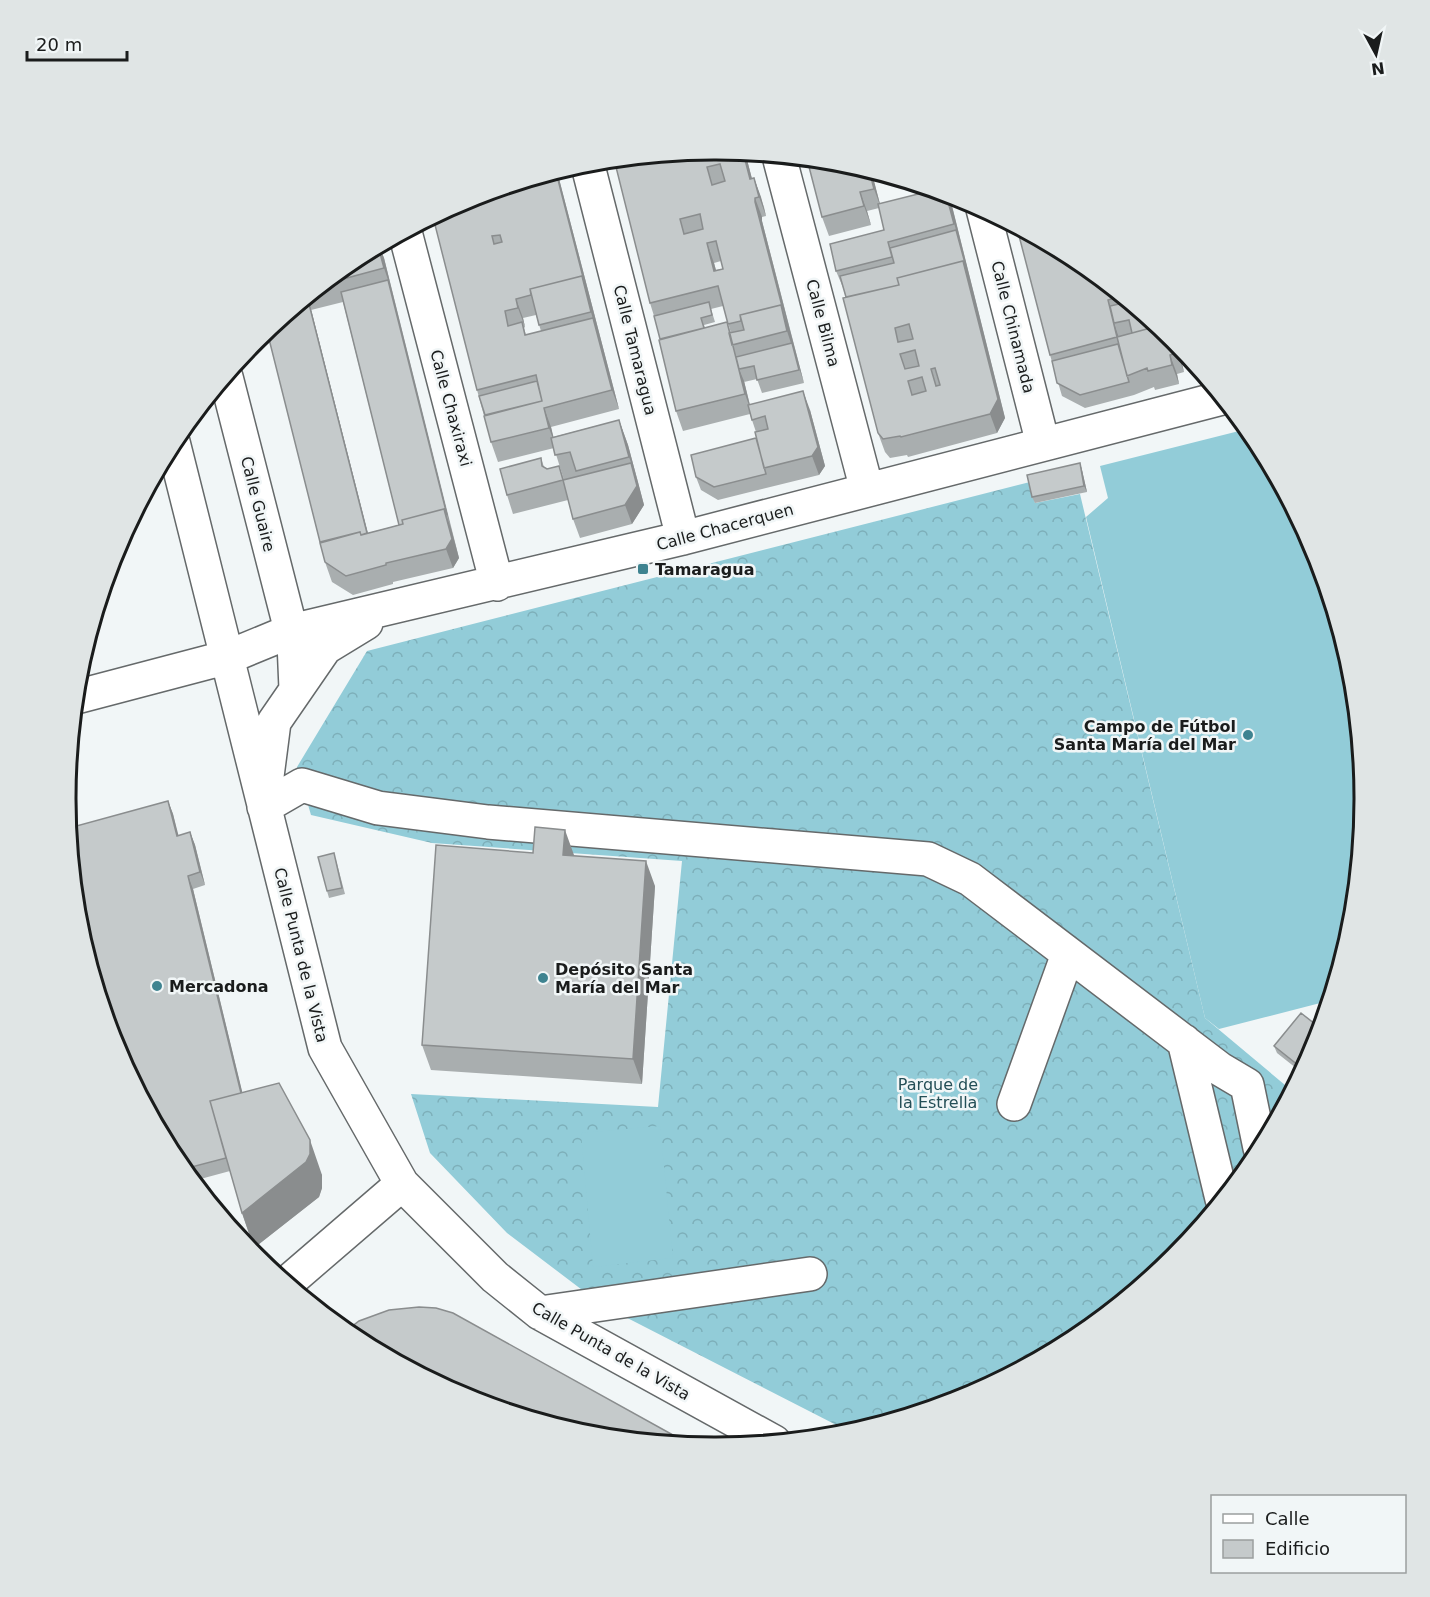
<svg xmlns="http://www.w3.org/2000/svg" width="1430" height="1597" font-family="'DejaVu Sans',sans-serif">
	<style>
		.forest { fill: url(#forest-crowns) }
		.pitch { fill: #92ccd8 }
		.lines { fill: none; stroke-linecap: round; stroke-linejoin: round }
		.minor-casing { stroke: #65696a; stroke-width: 36 }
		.minor { stroke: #fff; stroke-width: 33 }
		.wall { fill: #a9aeaf; fill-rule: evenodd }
		.shaded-wall { fill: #8a8d8e }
		.building { fill: #c5cacb; stroke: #8a8d8e; stroke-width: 1.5; fill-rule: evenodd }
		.poi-dot { fill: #3e8390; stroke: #f1f6f7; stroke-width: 2 }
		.labels { text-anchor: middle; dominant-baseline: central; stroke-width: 5; stroke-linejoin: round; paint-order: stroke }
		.street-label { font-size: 16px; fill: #1a1c1c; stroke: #f1f6f7 }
		.poi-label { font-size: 16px; font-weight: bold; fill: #1a1c1c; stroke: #f1f6f7; text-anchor: start }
		.park-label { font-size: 16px; fill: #244f57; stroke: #f1f6f7 }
		.rim { fill: none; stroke: #1a1c1c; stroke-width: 3 }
	</style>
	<defs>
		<pattern id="forest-crowns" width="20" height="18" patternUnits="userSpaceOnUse" patternTransform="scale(1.5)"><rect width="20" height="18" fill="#92ccd8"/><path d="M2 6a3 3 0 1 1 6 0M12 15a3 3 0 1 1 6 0" fill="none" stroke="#7dafb9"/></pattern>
	</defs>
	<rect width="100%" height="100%" fill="#f1f6f7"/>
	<path class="forest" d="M1030 482 1035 503 1080 494 1205 1018 1291 1090 1254 1159 1174 1258 1075 1338 963 1398 850 1432 602 1305 507 1233 430 1153 411 1094 658 1107 682 861 432 843 311 815 297 767 367 651Z"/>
	<path class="pitch" d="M1247 429 1255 438 1315 550 1352 672 1364 799 1351 925 1328 1001 1219 1029 1205 1018 1086 517 1108 498 1100 466Z
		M660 1126 673 1258 593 1267 581 1133Z"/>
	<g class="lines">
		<g class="minor-casing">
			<path id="minor" d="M779 156 867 490
				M587 162 683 538
				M983 209 1043 444
				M405 232 497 584
				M226 377 294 642 296 689
				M173 442 325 1048 402 1184 495 1277 540 1313 774 1442
				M76 697 228 657 291 631 683 538 1222 398
				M266 784 274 722 325 648 366 623
				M264 807 302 785 378 808 488 822 928 859 970 879 1220 1069 1247 1085 1260 1148
				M1184 1041 1222 1199
				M1014 1104 1068 954
				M287 1283 402 1184
				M540 1313 810 1274"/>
		</g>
		<use href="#minor" class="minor"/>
	</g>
	<path class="wall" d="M715 150 745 152 752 179 754 178 764 207 766 216 762 217V221L804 383 762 393 757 379 744 382V381L750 405 810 410 825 466 819 475 718 500 701 490 696 477 756 438V432L750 414 683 431 676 411 660 339 654 316 650 303 614 159ZM721 261 723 269 716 270 714 263ZM723 306 731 333 727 322 705 328 704 325 715 322 711 309Z
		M842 162 871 171 880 204 934 190 947 194 952 206 1005 418 997 433 908 457 907 455 890 458 885 452 878 433 844 290 836 271 884 230 879 208 867 211 871 225 829 236 822 217Z
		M557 171 619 409 551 427 553 437 619 420 628 445 644 505 632 524 580 538 573 519 568 500 513 514 507 495 541 458 544 467 547 469 559 466 564 480 554 448 498 462 491 442 477 390 467 199ZM536 315 541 331 526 335 524 328 525 327 523 318Z
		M379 246 384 258 459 558 453 568 393 582V584L353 595 332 582 325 562 267 331 355 259ZM343 302 399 525 368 533 311 310Z
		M1076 259 1174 340 1177 343 1184 372 1177 374 1179 384 1155 390 1154 387 1134 395 1085 408 1062 396 1050 355Z
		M1080 463 1082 470 1087 492 1035 503 1032 497Z
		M168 801 173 814 178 836 190 832 195 845 205 885 193 889 242 1092 322 1175V1188L319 1197 254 1248 242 1213 230 1171 193 1181 175 1159Z
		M533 853 574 855V856L655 886 642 1084 431 1070 422 1045Z
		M336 860 345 894 329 898 327 891Z
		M1274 1046 1314 1047 1301 1072 1277 1053Z"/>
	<path class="shaded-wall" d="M743 152H745L757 198 750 179Z
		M869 170 871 171 873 177 881 208 874 189Z
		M557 171 619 409 612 390 591 312 556 172Z
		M754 178 761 197 766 216 759 197Z
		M860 192 867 211 871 225 864 206Z
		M946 194 952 206 1005 418 997 433 990 414 956 230Z
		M755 198 762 217V221L790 330 783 310 755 202Z
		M707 243 714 263 721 290 714 271Z
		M378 246H379L384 258 451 528 447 515 388 280 384 268Z
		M516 299 523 318 525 327 518 308Z
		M308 300 312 313 372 550 368 537Z
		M1108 300 1114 319V323L1118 335 1124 356 1117 337Z
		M781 305 790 330 804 383 787 331Z
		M1174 339 1177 343 1184 372 1177 353Z
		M734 351 741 369H739L744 381 752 414 745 394Z
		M1170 355 1177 374 1179 384 1172 365Z
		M803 391 810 410 825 466 819 475 812 456Z
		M544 408 551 427 556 447 549 428Z
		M619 420 628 445 638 482 629 457Z
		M631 463 638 482 644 505 632 524 625 505Z
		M1080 463 1082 470 1087 492 1084 486Z
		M444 509 451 528 459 558 453 568 446 549Z
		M168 801 173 814 182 849 177 836Z
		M565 830 574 855 572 880 563 855Z
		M190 832 195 845 205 885 200 872Z
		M646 861 655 886 642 1084 633 1059Z
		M188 876 193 889 251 1128 246 1115Z
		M310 1140 322 1175V1188L319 1197 254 1248 242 1213Z"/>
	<path class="building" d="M715 150 743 152 750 179 754 178 759 197 755 198V202L783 310 781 305 740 315 741 321 728 324 718 286 650 303 614 159ZM720 164 725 181 712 185 707 167ZM700 214 703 229 684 234 680 219ZM716 241 723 269 714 271 707 243Z
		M807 159 842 162 869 170 874 189 860 192 864 206 822 217Z
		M556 172 584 281 582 276 530 289 531 295 516 299 518 308 505 311 508 326 522 322 525 335 593 318 612 390 544 408 549 428 491 442 484 416 542 401 536 375 477 390 433 217 467 199ZM500 235 502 242 494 244 492 236Z
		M934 190 946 194 954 224 888 242 892 257 836 271 830 244 884 230 878 204Z
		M1017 228 1076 259 1121 296 1108 300 1117 337 1158 326 1174 339 1177 353 1170 355 1172 365 1148 371 1147 368 1127 376 1117 337 1050 355Z
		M956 230 966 267 963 261 897 278 899 285 846 297 840 276 894 263 890 248Z
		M378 246 384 268 343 279 342 275 331 278 355 259Z
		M963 261 998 399 990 414 901 437 900 436 883 439 878 433 843 298 899 285 897 278ZM909 324 913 339 898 342 895 328ZM915 350 919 366 905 369 900 354ZM935 368 940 385 936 386 931 369ZM922 377 926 391 912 395 908 381Z
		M582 276 591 312 539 325 530 289Z
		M388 280 447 515 444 509 402 520 403 524 399 525 341 292Z
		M308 300 367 533 361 535 360 532 320 542 267 331 303 301Z
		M709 302 712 315 701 318 704 328 660 339 654 316Z
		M1128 302 1158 326 1132 333 1129 320 1114 323 1110 306Z
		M781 305 787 331 732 345 729 333 744 330 740 315Z
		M727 322 745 394 676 411 659 340Z
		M792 343 799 370 757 380 754 366 739 369 736 357Z
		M1118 344 1129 382 1080 395 1057 383 1052 361Z
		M537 381 542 401 485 415 479 396Z
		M803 391 818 447 812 456 764 468 755 432 768 429 765 416 752 420 748 405Z
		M619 420 629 457 576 471 570 452 555 455 551 438Z
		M756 438 766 474 714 487 696 477 691 455Z
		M541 458 542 466 547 469 559 466 563 480 631 463 637 486 625 505 573 519 563 480 507 495 500 469Z
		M1080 463 1084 486 1032 497 1027 475Z
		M444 509 452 539 446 549 386 563V565L346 576 325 562 320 543 360 532 361 535 388 528 403 524 402 520Z
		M168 801 177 836 190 832 200 872 188 876 241 1093 210 1101 226 1158 184 1169 175 1159 115 1047 78 925 69 828Z
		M535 827 565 830 563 855 646 861 633 1059 422 1045 436 845 533 853Z
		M334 853 342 888 327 891 318 857Z
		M1301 1013 1320 1028 1314 1047 1303 1069 1274 1046Z
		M279 1083 310 1140V1154L306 1162 242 1213 210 1101Z
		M419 1307 436 1308 453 1313 691 1445 588 1435 466 1398 354 1338 346 1331 359 1321 389 1310Z"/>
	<g class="poi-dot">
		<rect x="637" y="563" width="12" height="12" rx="3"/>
		<circle cx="1248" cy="735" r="6"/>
		<circle cx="543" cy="978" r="6"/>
		<circle cx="157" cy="986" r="6"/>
	</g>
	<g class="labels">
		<g class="street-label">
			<text transform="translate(823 323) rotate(75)">Calle Bilma</text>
			<text transform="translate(1013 327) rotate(76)">Calle Chinamada</text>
			<text transform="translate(635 350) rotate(76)">Calle Tamaragua</text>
			<text transform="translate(451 408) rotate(75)">Calle Chaxiraxi</text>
			<text transform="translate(258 504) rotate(76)">Calle Guaire</text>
			<text transform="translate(725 527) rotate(-15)">Calle Chacerquen</text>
			<text transform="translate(301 955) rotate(76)">Calle Punta de la Vista</text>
			<text transform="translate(611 1351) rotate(30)">Calle Punta de la Vista</text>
		</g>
		<g class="poi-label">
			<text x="655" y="569">Tamaragua</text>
			<text x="1236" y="726" text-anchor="end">Campo de Fútbol<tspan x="1236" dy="18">Santa María del Mar</tspan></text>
			<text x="555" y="969">Depósito Santa<tspan x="555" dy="18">María del Mar</tspan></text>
			<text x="169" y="986">Mercadona</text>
		</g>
		<g class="park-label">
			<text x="938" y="1084">Parque de<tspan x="938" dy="18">la Estrella</tspan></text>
		</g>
	</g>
	<path d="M0 0H1430V1597H0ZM714 160H716A638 638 0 0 1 1354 798V799A638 638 0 0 1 716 1437H714A638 638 0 0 1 76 799V798A638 638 0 0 1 714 160Z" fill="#e0e5e5" fill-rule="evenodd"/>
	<path class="rim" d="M714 160H716A638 638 0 0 1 1354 798V799A638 638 0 0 1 716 1437H714A638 638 0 0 1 76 799V798A638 638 0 0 1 714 160Z"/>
	<rect x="1211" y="1495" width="195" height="78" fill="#f1f6f7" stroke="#9b9f9f" stroke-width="1.5"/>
	<rect x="1223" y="1514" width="30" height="9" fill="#ffffff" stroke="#9b9f9f" stroke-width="1.5"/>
	<text x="1265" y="1525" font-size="18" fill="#1a1c1c">Calle</text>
	<rect x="1223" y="1540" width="30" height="18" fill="#c5cacb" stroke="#9b9f9f" stroke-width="1.5"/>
	<text x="1265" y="1555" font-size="18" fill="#1a1c1c">Edificio</text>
	<g transform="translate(1376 54) rotate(172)" stroke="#f1f6f7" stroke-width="4.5" paint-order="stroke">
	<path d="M0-4.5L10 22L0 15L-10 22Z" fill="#1a1c1c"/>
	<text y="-9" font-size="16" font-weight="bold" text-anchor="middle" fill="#1a1c1c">N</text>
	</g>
	<path d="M27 51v9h100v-9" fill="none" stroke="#1a1c1c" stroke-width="3"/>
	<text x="36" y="51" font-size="18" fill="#1a1c1c" stroke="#f1f6f7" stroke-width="4.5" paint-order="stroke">20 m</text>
</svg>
